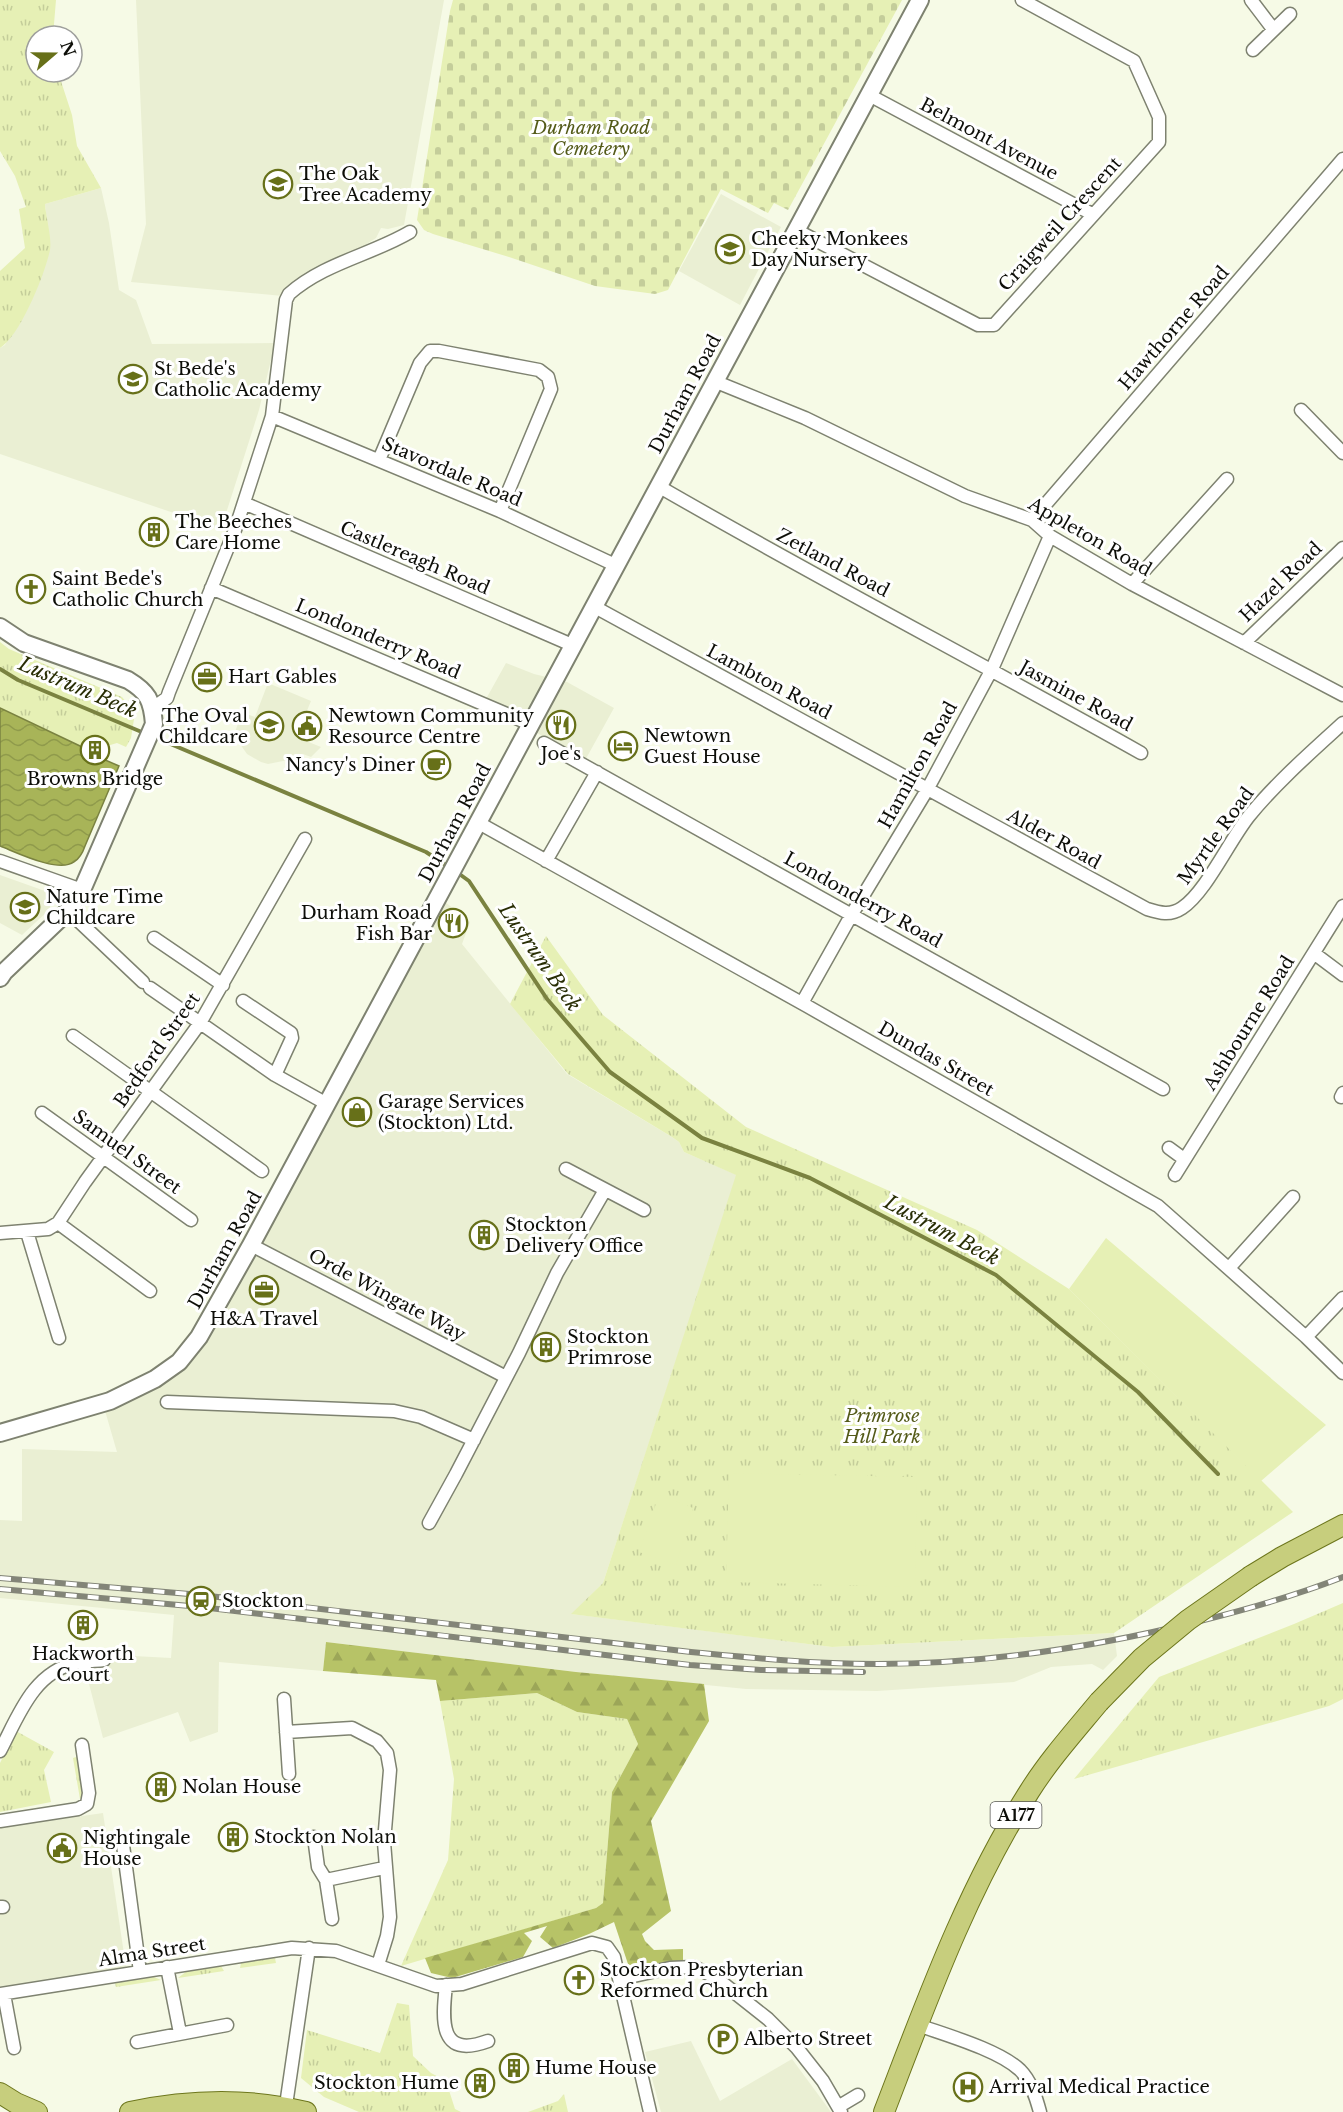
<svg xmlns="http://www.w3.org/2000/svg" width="1343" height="2112" font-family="'Libre Baskerville',serif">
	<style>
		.built { fill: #eaefd3 }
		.grass { fill: url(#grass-tufts) }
		.forest { fill: url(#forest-firs) }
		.cemetery { fill: url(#cemetery-stones) }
		.garden { fill: #e6f0b5 }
		.water { fill: url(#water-waves); stroke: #7a8240; stroke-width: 1.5 }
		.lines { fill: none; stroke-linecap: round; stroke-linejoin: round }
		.stream { stroke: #7a8240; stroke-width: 4 }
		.street-casing { stroke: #7e8270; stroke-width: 15 }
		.secondary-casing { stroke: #7e8270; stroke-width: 20 }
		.primary-casing { stroke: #6d761c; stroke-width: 22 }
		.street { stroke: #fff; stroke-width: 12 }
		.secondary { stroke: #fff; stroke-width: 16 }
		.primary { stroke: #c7ce7d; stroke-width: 20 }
		.rail-casing { stroke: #838578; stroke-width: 6 }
		.rail { stroke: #fff; stroke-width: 4; stroke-dasharray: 11; stroke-linecap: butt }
		.primary-bridge-casing { stroke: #6d761c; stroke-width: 22; stroke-linecap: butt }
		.primary-bridge { stroke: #c7ce7d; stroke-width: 20 }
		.labels { text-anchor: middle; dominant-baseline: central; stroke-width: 6; stroke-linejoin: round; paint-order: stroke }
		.shield { fill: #fff; stroke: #565652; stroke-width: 1.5 }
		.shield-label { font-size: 16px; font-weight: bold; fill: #0d0e08 }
		.park-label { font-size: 18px; font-style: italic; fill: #545b19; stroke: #fff }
		.street-label { font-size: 18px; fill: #0d0e08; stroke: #fff }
		.poi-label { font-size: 18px; fill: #0d0e08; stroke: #fff; text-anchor: start }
		.water-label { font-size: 20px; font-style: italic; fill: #292e05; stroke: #fff }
	</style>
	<defs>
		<pattern id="grass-tufts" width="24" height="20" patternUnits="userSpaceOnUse" patternTransform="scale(1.5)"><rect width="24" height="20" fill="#e6f0b5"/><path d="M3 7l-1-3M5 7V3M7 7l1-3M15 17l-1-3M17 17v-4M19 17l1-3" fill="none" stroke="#c4cd9a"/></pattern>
		<pattern id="forest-firs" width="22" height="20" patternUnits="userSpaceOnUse" patternTransform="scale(1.5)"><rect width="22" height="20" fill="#b7c367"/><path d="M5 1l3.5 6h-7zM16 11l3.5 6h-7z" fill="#9ca658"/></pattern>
		<pattern id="cemetery-stones" width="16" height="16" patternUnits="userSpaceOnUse" patternTransform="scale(1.5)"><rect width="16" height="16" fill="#e6f0b5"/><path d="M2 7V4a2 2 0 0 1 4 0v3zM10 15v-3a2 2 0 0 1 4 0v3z" fill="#c4cd9a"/></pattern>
		<pattern id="water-waves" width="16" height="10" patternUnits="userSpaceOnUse" patternTransform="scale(1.5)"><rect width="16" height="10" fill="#a8b458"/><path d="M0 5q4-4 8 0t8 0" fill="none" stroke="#8f9a4b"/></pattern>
	</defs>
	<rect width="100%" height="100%" fill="#f6fae6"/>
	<path class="built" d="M136 0H444L404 225 388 229 381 228 376 238 359 249 323 263 288 288H284L283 296 131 282 146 224Z
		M101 188 109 223 119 290 136 300 152 344 275 343 259 410 221 529 0 454V348L5 345 50 249 45 204Z
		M721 194 781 227 740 305 679 271Z
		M506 663 534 674 567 682 614 708 583 764 539 734 481 708Z
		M268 683 311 701 296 737 321 747 311 757 303 754 300 763 288 760 268 764 261 762 247 754 238 741 235 732 239 721 235 719 238 711 255 717Z
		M0 875 45 891 49 895V899L52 900 49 910 22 935 0 923Z
		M434 893 470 922 462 944 567 1074 672 1137 679 1142 684 1152 737 1175 603 1583 572 1614 832 1647 1114 1633 1117 1656 1103 1670 1092 1664 1051 1667 1014 1682 877 1691 746 1689 576 1672 326 1642 323 1671 219 1662 218 1732 190 1742 178 1712 103 1738 88 1680 115 1655 171 1658 174 1615 0 1598V1520L22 1521V1449L117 1452 101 1397 181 1358Z
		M103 1813 127 1974 0 1994V1828Z
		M691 2041 720 2101 792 2059 831 2112H661L645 2052Z"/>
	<path class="grass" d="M0 0H56L53 36H36V72H58L72 115 77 146 101 188 45 204C46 218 52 237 50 250 45 274 20 336 0 348V271L25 248 19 209 26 207 15 176 0 151Z
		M0 642 9 649 122 697 135 713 131 738 126 747 117 743 107 746 88 740 80 746 0 708Z
		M546 936 603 1015 746 1127 977 1230 1069 1289 1293 1512 1114 1633 832 1647 571 1614 603 1583 736 1175 684 1152 679 1142 672 1137 568 1074 510 1004Z
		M1343 1603V1699L1329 1706 1074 1779 1159 1677 1294 1624Z
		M537 1693 577 1712 627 1719 638 1744 612 1792 603 1903 596 1908 401 1966 448 1860 454 1779 440 1701Z
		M16 1731 54 1752 44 1770 51 1802 0 1812V1763Z
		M76 1757 79 1759C82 1772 89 1789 80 1799L73 1758Z
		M275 1958 276 1963 240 1968 241 1963Z
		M221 1966 224 1971 178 1978 187 1971Z
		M154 1977 161 1980 116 1987 115 1983Z
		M397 2003 409 2005 413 2056 431 2073 446 2081 455 2109 461 2112H359L324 2097 301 2078 307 2030 380 2053Z
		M564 2094 568 2112H528L558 2101Z"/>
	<path class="forest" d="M326 1642 576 1672 704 1684 709 1721 651 1821 671 1911 642 1934 645 1941 654 1950 683 1949V1960C668 1963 642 1973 628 1964L614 1922 589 1934 553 1948 540 1937 547 1926 524 1933 532 1941 523 1957 452 1978 431 1973 425 1958 596 1908 603 1903 612 1792 638 1744 627 1719 577 1712 537 1693 440 1701 436 1680 323 1671Z"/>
	<path class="cemetery" d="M453 0H902L788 210 774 203 768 213 721 189 668 290 655 294 595 286 509 257 433 234 424 230 417 220 450 11Z"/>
	<path class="garden" d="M1106 1238 1326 1425 1261 1481 1069 1289Z
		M729 1473 917 1477 915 1587 726 1582Z
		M659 1495 693 1508 676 1565 639 1552Z"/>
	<path class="water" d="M0 708 80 746 87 752 119 766 85 846C83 852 80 858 74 862 58 873 18 853 0 846Z"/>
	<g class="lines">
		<path class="stream" d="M0 669 18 680 144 733
			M154 737 426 852 449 867
			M458 873 469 881 547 999 610 1072 702 1138 810 1178 996 1275 1138 1392 1218 1474"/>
		<g class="street-casing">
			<path id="street" d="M1251 0 1273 29
				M1253 50 1290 14
				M869 95 1092 214
				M796 230 978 325H994L1159 142V117L1134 61 1022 0
				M714 381 805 418 965 496 1032 520 1050 536 1132 584 1343 695
				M1301 410 1343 453
				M272 416 500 511 615 565
				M379 460 420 363 430 351H439L539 370 548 377 551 389 500 511
				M658 486C817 578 981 663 1141 753
				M244 503 572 645
				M1032 520 1343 159
				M1132 584 1227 479
				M211 588 530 724
				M593 606 1147 909C1160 913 1170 916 1182 908 1206 892 1229 841 1249 816 1277 782 1310 753 1343 723
				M1244 643 1343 548
				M153 708 167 698 169 692 235 530 272 416 286 300 289 294C324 263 371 255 410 232
				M544 743 1163 1089
				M477 822 807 1006 1158 1206 1306 1337 1343 1373
				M0 861 82 890
				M546 861 597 772
				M68 911 143 982
				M154 938 223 985
				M1315 954 1343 975
				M150 988 275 1075 327 1104
				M243 1001 291 1033 292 1038 275 1075
				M802 1003 852 914 927 790 992 669 1050 536
				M73 1036 262 1171
				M1341 1097 1343 1093
				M42 1113 191 1220
				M1169 1148 1184 1159
				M566 1169 644 1210
				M1175 1175 1343 906
				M58 1223 150 1291
				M27 1232 59 1338
				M0 1233 48 1229 58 1223 85 1182 200 1023 305 839
				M251 1245 506 1377
				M1229 1268 1293 1197
				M1306 1337 1343 1298
				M167 1402 394 1411 421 1417 474 1440
				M429 1523 456 1474 519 1353 557 1273 605 1190
				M84 1662 86 1675
				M284 1699 289 1774
				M286 1732 352 1728 377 1741 387 1753 390 1770 384 1842 390 1917 387 1936 378 1965
				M0 1751C18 1717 33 1672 76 1663 85 1661 95 1661 104 1660
				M0 1821 78 1809 87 1804 89 1793 82 1745
				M314 1837 318 1867 326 1880 332 1919
				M123 1845 140 1972
				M326 1880 384 1868
				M0 1907H3
				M167 1967 180 2033
				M620 1979 670 1968 694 1967 715 1977 768 2019 797 2048 823 2081 841 2112
				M446 1985C442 2021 439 2059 488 2041
				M0 1994 292 1948 336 1951 436 1986 462 1984 592 1943 607 1947 614 1957 650 2112
				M4 1994 14 2048
				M918 2025C946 2035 999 2050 1020 2070 1031 2081 1036 2097 1040 2112
				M137 2042 227 2025
				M838 2107 858 2095
				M285 2112 309 1948"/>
		</g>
		<g class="secondary-casing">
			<path id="secondary" d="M0 627 24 643 128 680C148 692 152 700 154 724L82 890 68 911 4 972 0 978
				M0 1433 110 1401 155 1379 179 1362 199 1337 251 1245 920 0"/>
		</g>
		<g class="primary-casing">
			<path id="primary" d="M1251 1576 1282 1557 1343 1525
				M0 2093 16 2103 37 2112
				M130 2112C187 2100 249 2098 306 2112
				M884 2112C926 2003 966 1891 1029 1792 1049 1760 1075 1731 1099 1702"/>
		</g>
		<use href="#street" class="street"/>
		<use href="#secondary" class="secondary"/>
		<use href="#primary" class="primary"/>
		<g class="rail-casing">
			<path id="rail" d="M0 1578 201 1595 691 1652C753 1658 815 1664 877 1664 986 1664 1095 1647 1200 1621 1248 1609 1297 1595 1343 1577
				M0 1589 201 1607 690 1665 761 1670 863 1672"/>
		</g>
		<use href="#rail" class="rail"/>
		<g class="primary-bridge-casing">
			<path id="primary-bridge" d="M1099 1702 1142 1658 1188 1620 1251 1576"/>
		</g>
		<use href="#primary-bridge" class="primary-bridge"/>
	</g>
	<defs>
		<g id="school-ring" transform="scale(1.5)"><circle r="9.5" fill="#fff" stroke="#677019" stroke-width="1.5"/><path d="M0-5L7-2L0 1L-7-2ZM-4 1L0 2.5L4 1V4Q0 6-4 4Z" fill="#677019"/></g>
		<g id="building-ring" transform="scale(1.5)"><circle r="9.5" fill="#fff" stroke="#677019" stroke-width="1.5"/><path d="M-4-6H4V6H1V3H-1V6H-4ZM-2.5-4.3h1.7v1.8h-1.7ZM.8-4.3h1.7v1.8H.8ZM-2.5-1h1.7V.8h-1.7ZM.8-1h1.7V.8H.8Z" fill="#677019"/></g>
		<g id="church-ring" transform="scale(1.5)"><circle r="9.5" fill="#fff" stroke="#677019" stroke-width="1.5"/><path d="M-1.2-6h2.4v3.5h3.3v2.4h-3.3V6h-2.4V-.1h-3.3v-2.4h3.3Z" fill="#677019"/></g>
		<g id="office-ring" transform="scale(1.5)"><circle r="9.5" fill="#fff" stroke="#677019" stroke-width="1.5"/><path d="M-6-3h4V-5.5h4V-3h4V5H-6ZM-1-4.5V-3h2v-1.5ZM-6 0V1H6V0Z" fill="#677019"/></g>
		<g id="restaurant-ring" transform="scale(1.5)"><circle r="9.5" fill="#fff" stroke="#677019" stroke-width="1.5"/><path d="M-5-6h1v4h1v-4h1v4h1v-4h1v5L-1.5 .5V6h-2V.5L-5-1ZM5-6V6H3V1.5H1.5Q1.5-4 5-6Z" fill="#677019"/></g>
		<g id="civic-ring" transform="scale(1.5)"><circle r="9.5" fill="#fff" stroke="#677019" stroke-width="1.5"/><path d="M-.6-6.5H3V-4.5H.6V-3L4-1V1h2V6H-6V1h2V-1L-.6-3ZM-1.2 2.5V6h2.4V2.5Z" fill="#677019"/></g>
		<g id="hotel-ring" transform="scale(1.5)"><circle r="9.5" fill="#fff" stroke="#677019" stroke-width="1.5"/><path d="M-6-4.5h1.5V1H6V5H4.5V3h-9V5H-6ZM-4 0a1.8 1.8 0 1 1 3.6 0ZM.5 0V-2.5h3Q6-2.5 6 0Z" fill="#677019"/></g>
		<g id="cafe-ring" transform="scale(1.5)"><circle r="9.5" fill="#fff" stroke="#677019" stroke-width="1.5"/><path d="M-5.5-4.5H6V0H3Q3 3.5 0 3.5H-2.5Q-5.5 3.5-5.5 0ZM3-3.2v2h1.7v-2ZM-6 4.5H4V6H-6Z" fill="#677019"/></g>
		<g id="shop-ring" transform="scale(1.5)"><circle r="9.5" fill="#fff" stroke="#677019" stroke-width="1.5"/><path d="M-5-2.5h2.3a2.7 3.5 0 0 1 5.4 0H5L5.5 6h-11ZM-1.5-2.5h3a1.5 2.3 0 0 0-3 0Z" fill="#677019"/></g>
		<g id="station-ring" transform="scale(1.5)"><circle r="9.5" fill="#fff" stroke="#677019" stroke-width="1.5"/><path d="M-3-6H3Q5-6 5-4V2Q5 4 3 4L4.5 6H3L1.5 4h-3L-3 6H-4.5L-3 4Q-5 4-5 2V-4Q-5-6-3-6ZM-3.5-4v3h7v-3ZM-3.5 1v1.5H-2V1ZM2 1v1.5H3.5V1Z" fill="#677019"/></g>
		<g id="parking-ring" transform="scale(1.5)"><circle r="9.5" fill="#fff" stroke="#677019" stroke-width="1.5"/><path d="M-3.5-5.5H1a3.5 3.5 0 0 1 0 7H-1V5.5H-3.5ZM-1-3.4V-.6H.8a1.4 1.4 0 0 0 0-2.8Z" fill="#677019"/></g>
		<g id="hospital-ring" transform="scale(1.5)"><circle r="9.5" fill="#fff" stroke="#677019" stroke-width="1.5"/><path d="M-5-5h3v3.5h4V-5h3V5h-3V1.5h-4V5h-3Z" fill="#677019"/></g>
	</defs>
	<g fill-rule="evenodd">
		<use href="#school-ring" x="278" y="184"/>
		<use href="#school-ring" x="730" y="249"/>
		<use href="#school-ring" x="133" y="379"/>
		<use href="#building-ring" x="154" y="532"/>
		<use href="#church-ring" x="31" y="589"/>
		<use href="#office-ring" x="207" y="677"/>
		<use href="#restaurant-ring" x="561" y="725"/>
		<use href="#school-ring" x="269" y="726"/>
		<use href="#civic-ring" x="307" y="726"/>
		<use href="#hotel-ring" x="623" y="746"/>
		<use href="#building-ring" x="95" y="750"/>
		<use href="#cafe-ring" x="436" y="765"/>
		<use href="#school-ring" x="25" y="907"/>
		<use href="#restaurant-ring" x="453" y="923"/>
		<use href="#shop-ring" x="357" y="1112"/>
		<use href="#building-ring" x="484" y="1235"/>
		<use href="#office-ring" x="264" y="1290"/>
		<use href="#building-ring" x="546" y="1347"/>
		<use href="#station-ring" x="201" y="1601"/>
		<use href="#building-ring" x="83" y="1625"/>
		<use href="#building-ring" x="161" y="1787"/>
		<use href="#building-ring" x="233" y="1837"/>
		<use href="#civic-ring" x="62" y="1848"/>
		<use href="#church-ring" x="579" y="1980"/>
		<use href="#parking-ring" x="723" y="2039"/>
		<use href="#building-ring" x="514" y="2068"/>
		<use href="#building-ring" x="480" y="2083"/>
		<use href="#hospital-ring" x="968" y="2087"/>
	</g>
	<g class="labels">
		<rect class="shield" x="990.5" y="1802" width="51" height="26" rx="4.5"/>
		<g class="shield-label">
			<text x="1016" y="1815">A177</text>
		</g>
		<g class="park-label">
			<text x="591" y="128">Durham Road<tspan x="591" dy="21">Cemetery</tspan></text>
			<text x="882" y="1416">Primrose<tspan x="882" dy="21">Hill Park</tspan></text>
		</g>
		<g class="street-label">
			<text transform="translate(989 139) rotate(28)">Belmont Avenue</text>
			<text transform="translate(1060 224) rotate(-48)">Craigweil Crescent</text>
			<text transform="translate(1174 328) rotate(-49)">Hawthorne Road</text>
			<text transform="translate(685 394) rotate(-62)">Durham Road</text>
			<text transform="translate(452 472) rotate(23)">Stavordale Road</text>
			<text transform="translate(1090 537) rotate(30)">Appleton Road</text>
			<text transform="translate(415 558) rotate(23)">Castlereagh Road</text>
			<text transform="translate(833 563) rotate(28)">Zetland Road</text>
			<text transform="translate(1281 582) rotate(-44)">Hazel Road</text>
			<text transform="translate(378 639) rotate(23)">Londonderry Road</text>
			<text transform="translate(769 682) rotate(28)">Lambton Road</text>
			<text transform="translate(1076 696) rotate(29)">Jasmine Road</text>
			<text transform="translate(918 765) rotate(-61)">Hamilton Road</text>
			<text transform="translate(455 823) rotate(-62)">Durham Road</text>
			<text transform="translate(1216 836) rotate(-54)">Myrtle Road</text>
			<text transform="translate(1054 839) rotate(29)">Alder Road</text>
			<text transform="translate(863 900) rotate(29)">Londonderry Road</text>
			<text transform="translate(1249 1023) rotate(-58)">Ashbourne Road</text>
			<text transform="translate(157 1050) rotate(-55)">Bedford Street</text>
			<text transform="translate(936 1059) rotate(30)">Dundas Street</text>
			<text transform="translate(127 1152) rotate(36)">Samuel Street</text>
			<text transform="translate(225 1250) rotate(-61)">Durham Road</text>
			<text transform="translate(387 1295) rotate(28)">Orde Wingate Way</text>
			<text transform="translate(152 1952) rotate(-9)">Alma Street</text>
		</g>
		<g class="poi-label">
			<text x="299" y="174">The Oak<tspan x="299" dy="21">Tree Academy</tspan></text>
			<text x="751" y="239">Cheeky Monkees<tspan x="751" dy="21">Day Nursery</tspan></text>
			<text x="154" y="369">St Bede's<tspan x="154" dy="21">Catholic Academy</tspan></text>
			<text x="175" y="522">The Beeches<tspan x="175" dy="21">Care Home</tspan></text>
			<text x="52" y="579">Saint Bede's<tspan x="52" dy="21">Catholic Church</tspan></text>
			<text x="228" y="677">Hart Gables</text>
			<text x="248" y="716" text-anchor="end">The Oval<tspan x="248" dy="21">Childcare</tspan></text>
			<text x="328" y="716">Newtown Community<tspan x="328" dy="21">Resource Centre</tspan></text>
			<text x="644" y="736">Newtown<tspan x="644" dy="21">Guest House</tspan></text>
			<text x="561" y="754" text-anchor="middle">Joe's</text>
			<text x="415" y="765" text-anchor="end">Nancy's Diner</text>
			<text x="95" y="779" text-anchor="middle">Browns Bridge</text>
			<text x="46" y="897">Nature Time<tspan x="46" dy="21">Childcare</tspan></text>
			<text x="432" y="913" text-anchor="end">Durham Road<tspan x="432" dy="21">Fish Bar</tspan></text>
			<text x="378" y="1102">Garage Services<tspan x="378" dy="21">(Stockton) Ltd.</tspan></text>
			<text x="505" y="1225">Stockton<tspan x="505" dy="21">Delivery Office</tspan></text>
			<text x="264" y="1319" text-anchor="middle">H&amp;A Travel</text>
			<text x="567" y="1337">Stockton<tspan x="567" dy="21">Primrose</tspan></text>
			<text x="222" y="1601">Stockton</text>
			<text x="83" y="1654" text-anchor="middle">Hackworth<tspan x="83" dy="21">Court</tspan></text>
			<text x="182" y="1787">Nolan House</text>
			<text x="254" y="1837">Stockton Nolan</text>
			<text x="83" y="1838">Nightingale<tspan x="83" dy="21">House</tspan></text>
			<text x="600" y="1970">Stockton Presbyterian<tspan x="600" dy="21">Reformed Church</tspan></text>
			<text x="744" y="2039">Alberto Street</text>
			<text x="535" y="2068">Hume House</text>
			<text x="459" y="2083" text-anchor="end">Stockton Hume</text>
			<text x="989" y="2087">Arrival Medical Practice</text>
		</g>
		<g class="water-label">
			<text transform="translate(78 687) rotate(23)">Lustrum Beck</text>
			<text transform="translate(540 957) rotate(55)">Lustrum Beck</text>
			<text transform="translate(942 1230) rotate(28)">Lustrum Beck</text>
		</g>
	</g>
	<g transform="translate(54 54) rotate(70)"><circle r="28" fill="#ffffff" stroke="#9e9f9c" stroke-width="1.5"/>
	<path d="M0-4.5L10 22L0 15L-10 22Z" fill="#677019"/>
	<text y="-9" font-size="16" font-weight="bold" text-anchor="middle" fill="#0d0e08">N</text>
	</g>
</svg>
